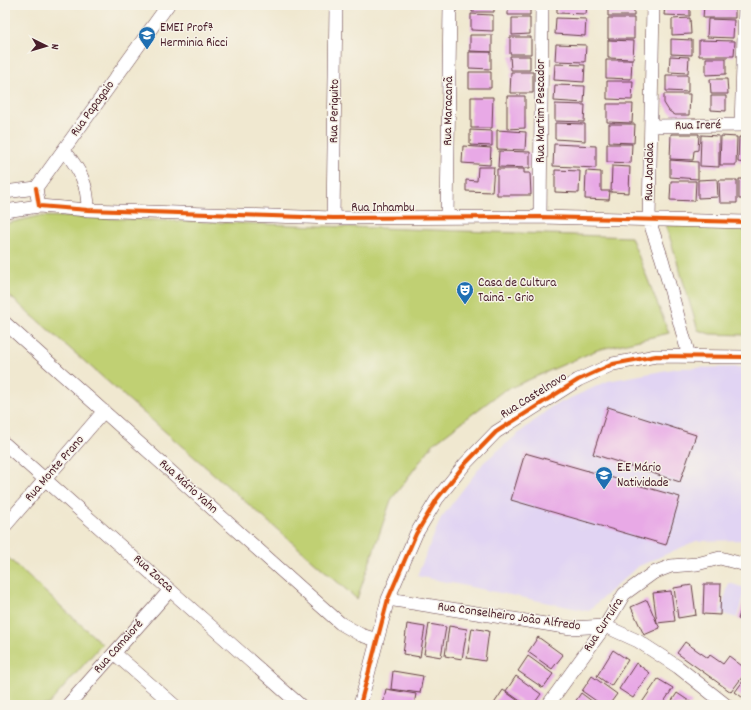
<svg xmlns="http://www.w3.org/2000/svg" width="751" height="710" font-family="Dekko,sans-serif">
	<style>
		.built { fill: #e1d4f3 }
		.green { fill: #c0d073; stroke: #85784f }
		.building { fill: #e8a9e6 }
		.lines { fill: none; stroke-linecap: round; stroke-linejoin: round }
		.street-casing { stroke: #633d44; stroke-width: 14 }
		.street { stroke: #fff; stroke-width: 13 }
		.cycleway-casing { stroke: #f7f3e8; stroke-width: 6 }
		.cycleway { stroke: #e8590c; stroke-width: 4 }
		.labels { text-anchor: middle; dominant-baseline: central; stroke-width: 3; stroke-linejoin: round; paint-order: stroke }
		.poi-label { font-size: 13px; fill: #4a1f2b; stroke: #f7f3e8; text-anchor: start }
		.street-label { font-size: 13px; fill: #4a1f2b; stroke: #f7f3e8 }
	</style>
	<rect width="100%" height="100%" fill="#f7f3e8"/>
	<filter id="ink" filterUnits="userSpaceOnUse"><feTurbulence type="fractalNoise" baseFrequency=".025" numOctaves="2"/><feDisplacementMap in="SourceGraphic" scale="8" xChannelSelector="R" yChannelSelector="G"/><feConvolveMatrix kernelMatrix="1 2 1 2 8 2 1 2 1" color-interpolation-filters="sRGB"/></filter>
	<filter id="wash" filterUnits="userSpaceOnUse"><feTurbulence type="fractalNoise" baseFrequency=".012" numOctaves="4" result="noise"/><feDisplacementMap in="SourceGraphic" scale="16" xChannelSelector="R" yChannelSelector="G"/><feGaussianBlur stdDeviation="0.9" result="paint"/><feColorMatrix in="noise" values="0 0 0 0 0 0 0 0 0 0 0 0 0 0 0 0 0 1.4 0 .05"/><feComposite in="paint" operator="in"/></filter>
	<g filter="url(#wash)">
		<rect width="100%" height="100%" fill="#f0e8d0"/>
		<path class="built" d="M746 367V540L696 541 637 567 588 611 417 576 441 518 484 462 551 407 608 381 678 368Z
			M729 583 745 588 737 618 720 613Z"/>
		<path class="green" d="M38 216 631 237 669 333 597 350 503 391 434 443 391 500 357 599 5 292V224Z
			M666 225 746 227V335L710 334 698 330Z
			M5 555 102 644 48 705H5Z"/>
		<g id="blocks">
			<path class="building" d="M472 5H494V12H472Z
				M508 5H530V15H508Z
				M557 5H587L586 14 557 13Z
				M608 5H634V16H608Z
				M665 5H690V16L664 15Z
				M704 5H735V18H703Z
				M471 14 493 15V31L471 30Z
				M512 18H530V34L512 35Z
				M556 18 586 19 585 36 555 34Z
				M608 18H634V39H608Z
				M690 18 691 34 672 35V19Z
				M708 19 734 20 733 38 707 37Z
				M470 35H492V52L470 51Z
				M510 37H531V54H510Z
				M671 39 692 40V55L671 54Z
				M608 40 634 41 633 59 608 58Z
				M699 40 735 41 734 56H699Z
				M556 44 586 45 585 62 555 61Z
				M469 52H491V69L469 68Z
				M510 56H530V70H511Z
				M670 56 689 57 688 73 669 72Z
				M706 58H726V74L706 75Z
				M606 60H632L631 79 606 78Z
				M555 64 585 65 584 82 554 80Z
				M469 72H491V88H469Z
				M511 72H533V93H510Z
				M666 75H688V92L666 91Z
				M710 79H727L728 94H711Z
				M607 81H633L632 100 607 99Z
				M555 85 585 86 584 103 554 101Z
				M664 94H690L689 115H675L669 111 664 103Z
				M507 96H525V128L507 129Z
				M711 96H726V111L711 110Z
				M471 97H493L492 128H471Z
				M555 104 585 105 584 122 555 121Z
				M607 104H633L632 123 607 122Z
				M555 123 585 124V141L555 139Z
				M609 124H635L634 143 609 142Z
				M470 130 492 131V146L470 145Z
				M497 130 526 132 525 150 497 149Z
				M671 134H699L698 150 694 151 693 160 670 159Z
				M701 135 719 136V167L700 166Z
				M721 136 737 137 736 165H720Z
				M739 137H746V163L738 162Z
				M554 144 596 146V168L553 166Z
				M607 144H632L631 163 607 162Z
				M463 146 491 148 490 165 462 163Z
				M499 151 530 152V168L498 167Z
				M670 160 698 162V179L670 177Z
				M612 166 630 167 629 193 611 192Z
				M478 167H494L492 192 466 191V180L477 181Z
				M497 169H524V173H530L531 195H497Z
				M555 170 580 171 579 193 555 192Z
				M586 171 601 172V191H610L609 200 585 199Z
				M717 179 718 197 698 198V180Z
				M739 179H746V199H739Z
				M719 180H737V203H720Z
				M671 181H696L695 201 670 200Z
				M608 407 696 435 680 482 593 454Z
				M525 453 680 497 666 545 511 500Z
				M704 584H721L720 615 703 614Z
				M692 585 696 615 678 618 674 588Z
				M671 591 675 621 657 623 660 628 644 635 631 607 647 600 657 623 653 593Z
				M746 595V621L738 619Z
				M407 624 425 627 420 657 403 654Z
				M429 624 446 627 441 657 424 654Z
				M449 626 467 629 462 659 445 656Z
				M472 628 489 631 485 661 467 658Z
				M538 637 563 655 552 669 528 652Z
				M685 642 708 658 710 655 723 664 729 656 746 669V672L731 692 677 653Z
				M613 650 628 660 611 686 597 676Z
				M528 656 553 674 543 688 518 671Z
				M636 663 650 673 633 698 619 689Z
				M393 671 423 676 420 693 391 689Z
				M516 676 541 694 533 705H526L506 691Z
				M592 676 617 694 609 705H602L582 691Z
				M746 677V700L735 692Z
				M658 679 673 688 662 705H643L641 704Z
				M386 689 416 694 414 705H383Z
				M503 690 524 705H493Z
				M581 693 597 705H573Z
				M677 693 692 703 690 705H669Z"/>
		</g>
	</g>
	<g filter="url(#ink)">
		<use href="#blocks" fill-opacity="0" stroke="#633d44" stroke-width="1"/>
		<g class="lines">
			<g class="street-casing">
				<path id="street" d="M653 5 649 220 662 259 689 356
					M741 125 745 5
					M651 126 746 125
					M64 150C80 170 88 184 88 210
					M36 188 39 206 88 210 333 218 540 217 746 222
					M5 192 36 188 168 5
					M5 211 39 206
					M447 217 450 5
					M540 217 542 5
					M333 218 336 5
					M5 323 340 623 361 635 377 640
					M5 444 300 705
					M5 526 104 411
					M388 599 571 628 605 626 638 641 678 667 726 705
					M114 653 174 705
					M68 705 170 590
					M360 705 388 599 416 534 437 499 465 464 496 432 578 380 613 364 656 356 746 357
					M548 705 605 626 624 594 653 573 671 566 697 564 720 558 746 565"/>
			</g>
			<use href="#street" class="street"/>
			<g class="cycleway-casing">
				<path id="cycleway" d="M36 188 39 206 88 210 333 218 540 217 746 222
					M360 705 388 599 416 534 437 499 465 464 496 432 578 380 613 364 656 356 746 357"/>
			</g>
			<use href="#cycleway" class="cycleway"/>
		</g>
	</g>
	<defs>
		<g id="school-pin" transform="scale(0.9)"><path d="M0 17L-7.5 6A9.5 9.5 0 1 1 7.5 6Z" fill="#1f6fb2" stroke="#f7f3e8"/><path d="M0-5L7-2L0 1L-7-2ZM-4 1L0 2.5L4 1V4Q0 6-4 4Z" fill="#fff"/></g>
		<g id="theatre-pin" transform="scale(0.9)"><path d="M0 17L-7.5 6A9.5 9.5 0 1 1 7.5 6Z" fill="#1f6fb2" stroke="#f7f3e8"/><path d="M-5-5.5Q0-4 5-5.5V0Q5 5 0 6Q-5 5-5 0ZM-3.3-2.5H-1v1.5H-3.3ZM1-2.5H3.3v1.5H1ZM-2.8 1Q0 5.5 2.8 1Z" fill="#fff"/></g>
	</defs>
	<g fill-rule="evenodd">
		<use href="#school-pin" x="147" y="35"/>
		<use href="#theatre-pin" x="465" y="290"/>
		<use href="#school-pin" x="604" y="475"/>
	</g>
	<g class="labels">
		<g class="poi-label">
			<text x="160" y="28">EMEI Profª<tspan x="160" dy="15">Herminia Ricci</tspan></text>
			<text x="478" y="283">Casa de Cultura<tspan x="478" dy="15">Tainã - Grio</tspan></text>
			<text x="617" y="468">E.E Mário<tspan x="617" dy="15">Natividade</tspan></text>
		</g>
		<g class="street-label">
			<text transform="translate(93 109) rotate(-54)">Rua Papagaio</text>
			<text transform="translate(335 111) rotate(-89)">Rua Periquito</text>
			<text transform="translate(449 111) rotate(-89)">Rua Maracanã</text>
			<text transform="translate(541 111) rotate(-90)">Rua Martim Pescador</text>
			<text transform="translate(698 126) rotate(-1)">Rua Ireré</text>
			<text transform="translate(650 172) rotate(-89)">Rua Jandaia</text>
			<text x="383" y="208">Rua Inhambu</text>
			<text transform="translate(534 396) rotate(-32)">Rua Castelnovo</text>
			<text transform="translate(55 469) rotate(-49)">Rua Monte Prano</text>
			<text transform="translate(188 487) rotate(42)">Rua Mário Yahn</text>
			<text transform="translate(153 574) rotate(42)">Rua Zocca</text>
			<text transform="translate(509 617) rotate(8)">Rua Conselheiro João Alfredo</text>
			<text transform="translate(604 625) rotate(-57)">Rua Curruíra</text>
			<text transform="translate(119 647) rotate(-48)">Rua Camaioré</text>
		</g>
	</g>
	<rect width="751" height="710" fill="none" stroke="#f7f3e8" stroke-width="20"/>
	<g transform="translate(46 46) rotate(95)" stroke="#f7f3e8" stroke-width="3" paint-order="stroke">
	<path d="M0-3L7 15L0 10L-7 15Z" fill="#4a1f2b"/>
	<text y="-6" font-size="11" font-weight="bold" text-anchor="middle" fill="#4a1f2b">N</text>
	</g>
</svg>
